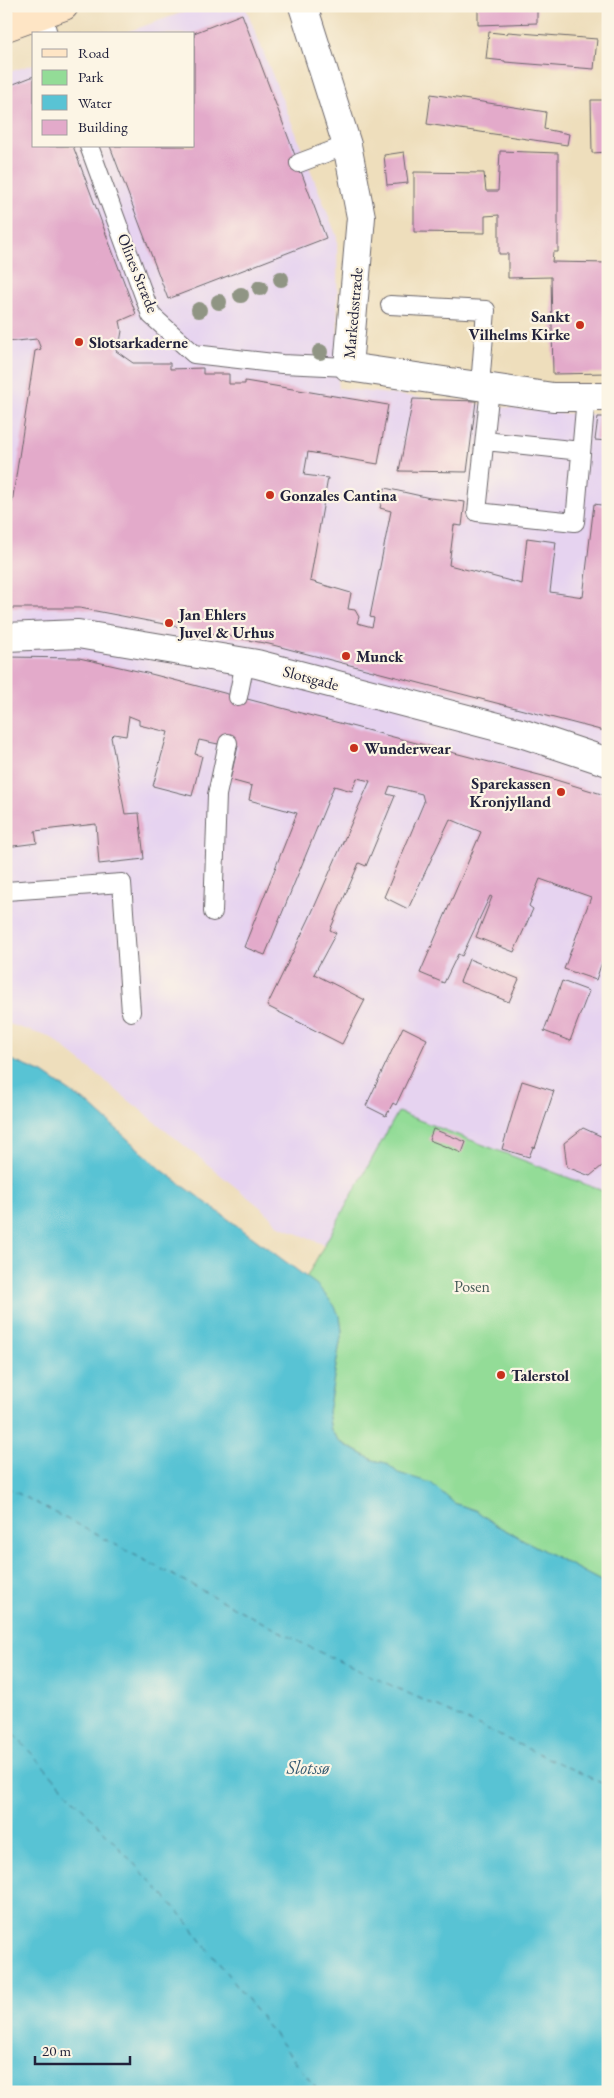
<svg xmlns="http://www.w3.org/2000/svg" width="614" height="2098" font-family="'EB Garamond',serif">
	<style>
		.built { fill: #e6d3f0 }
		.green { fill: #93dc97; stroke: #5a7f69 }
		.water { fill: #59c3d4; stroke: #3e7288 }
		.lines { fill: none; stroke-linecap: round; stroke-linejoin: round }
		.ferry { stroke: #355a71; stroke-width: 1; stroke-dasharray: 6 5; stroke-linecap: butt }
		.building { fill: #e3aaca }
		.lane-casing { stroke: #696468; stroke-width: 20 }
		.street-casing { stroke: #696468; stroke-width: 30 }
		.secondary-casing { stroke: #696468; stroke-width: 30 }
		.lane { stroke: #fff; stroke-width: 18 }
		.street { stroke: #fff; stroke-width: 28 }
		.secondary { stroke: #fee5c5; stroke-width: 28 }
		.tree { fill: #909584 }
		.poi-dot { fill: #c8321e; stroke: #fcf5e5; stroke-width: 2 }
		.labels { text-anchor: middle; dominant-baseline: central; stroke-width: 4.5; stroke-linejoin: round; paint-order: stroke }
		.street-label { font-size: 16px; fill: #22223b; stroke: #fcf5e5 }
		.poi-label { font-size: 16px; font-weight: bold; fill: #22223b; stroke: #fcf5e5; text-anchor: start }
		.park-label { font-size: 16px; fill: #445a57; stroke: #fcf5e5 }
		.water-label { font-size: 18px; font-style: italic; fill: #355a71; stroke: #fcf5e5 }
	</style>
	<rect width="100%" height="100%" fill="#fcf5e5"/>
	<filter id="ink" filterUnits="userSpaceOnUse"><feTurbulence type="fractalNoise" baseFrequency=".02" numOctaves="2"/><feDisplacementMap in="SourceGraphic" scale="10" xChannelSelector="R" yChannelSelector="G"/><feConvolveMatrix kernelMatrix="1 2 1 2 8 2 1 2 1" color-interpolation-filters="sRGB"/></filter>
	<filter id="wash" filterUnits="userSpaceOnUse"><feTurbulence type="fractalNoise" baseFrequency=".0096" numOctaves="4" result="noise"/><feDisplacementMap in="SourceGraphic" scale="20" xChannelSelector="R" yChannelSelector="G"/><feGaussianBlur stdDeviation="1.12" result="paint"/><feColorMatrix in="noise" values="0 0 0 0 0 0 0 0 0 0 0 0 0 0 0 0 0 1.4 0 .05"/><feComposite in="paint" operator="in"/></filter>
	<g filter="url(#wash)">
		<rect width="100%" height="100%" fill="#eedebc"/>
		<path class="built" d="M201 6H245L337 237 338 388 557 413 608 415V1193L398 1112 325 1245 280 1226 265 1211 52 1038 6 1023V73L34 64V146H194V34H121Z"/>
		<path class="green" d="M398 1112 608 1193V1585L494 1524 477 1511 454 1503 431 1484 398 1473 386 1463 373 1460 341 1442 331 1431 328 1412 342 1331 340 1317 306 1278Z"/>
		<path class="water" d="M6 1058 43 1073 90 1105 162 1170 317 1285 334 1305 340 1317 342 1331 328 1412 331 1431 340 1442 373 1460 386 1463 398 1473 431 1483 454 1503 477 1511 494 1524 608 1585V2092H6Z"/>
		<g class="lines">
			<path class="ferry" d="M6 1487 315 1650 608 1786
				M6 1726 180 1913 319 2092"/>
		</g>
		<g id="blocks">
			<path class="building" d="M478 6H537V23L478 25Z
				M242 14 326 238 168 299 110 146H194V33Z
				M489 32 507 34 508 32 597 39 594 69 505 62V61L486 59Z
				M34 76V146H73L136 314 120 321 122 331 120 342 116 351 133 363H170V369L203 368V374H229V384H245V381L388 405 378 464 308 452 304 475 328 478 310 581 351 593 348 609 355 610 359 617 357 623 372 627 374 618 370 617 391 511 380 508 385 488 430 498 465 502 462 526 454 525 449 565 522 584 527 538 556 542 550 592 583 597 594 504 608 506V732L269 644 80 608H6V503H12L35 351 41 349 37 339 6 342V87Z
				M431 94 546 112 544 129 569 134 567 145 427 124Z
				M591 100H608V152L592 153Z
				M500 151 558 153V252H553L552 262 608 263V373L553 374 551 277 508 278V254H499V215L485 216V233L414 232V172L484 173 486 191H498Z
				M404 152 408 183 387 185 384 155Z
				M413 399 476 401 467 472 399 471Z
				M598 417H608V441L595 440Z
				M6 657 79 658 151 674 543 776 608 796V961L603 959 596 980 564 969 591 897 540 879 529 906 533 909 514 952 476 937 492 897 490 896 462 956 458 954 444 983 420 973 481 832 450 819 408 909 384 897 424 802 422 794 390 786 387 794 395 796 366 866 359 863 330 930 336 933 314 974 365 1000 342 1044 267 1006 309 919 370 781 357 778 352 791 334 786 265 955 244 947 297 813 249 800 252 786 230 780 238 746 219 741 218 744 199 740 195 754 202 756 192 796 153 786 168 732 139 725V720L129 716 126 736 114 734 111 737 125 814 139 813 144 859 99 864 96 824 35 831 37 843 6 847Z
				M469 959 519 979 509 1002 460 982Z
				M562 981 589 991 570 1041 544 1031Z
				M403 1027 427 1039 396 1105 393 1103 386 1116 366 1106Z
				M522 1081 554 1091 535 1148 533 1147 529 1157 502 1149Z
				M583 1128 605 1138 608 1161 590 1176 567 1167 564 1143Z
				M433 1129 466 1142 462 1153 429 1140Z"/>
		</g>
	</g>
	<g filter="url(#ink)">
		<use href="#blocks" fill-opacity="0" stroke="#696468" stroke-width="1"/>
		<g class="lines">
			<g class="lane-casing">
				<path id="lane" d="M42 13 48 34
					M89 146 151 315 194 354 282 364 348 367
					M299 163 347 145
					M390 305 486 310 480 386
					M490 388 477 512 575 522 586 397
					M485 441 581 451
					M238 697 245 662
					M6 891 122 883 131 1012
					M213 912 217 795 228 743"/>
			</g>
			<g class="street-casing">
				<path id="street" d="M303 6 347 145 361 217 348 367 553 397H608
					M6 637 78 634 257 664 521 733 608 762"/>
			</g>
			<g class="secondary-casing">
				<path id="secondary" d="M6 27 64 6"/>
			</g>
			<use href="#lane" class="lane"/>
			<use href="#street" class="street"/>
			<use href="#secondary" class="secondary"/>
		</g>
		<g class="tree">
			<circle cx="281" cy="279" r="8"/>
			<circle cx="260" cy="288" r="8"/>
			<circle cx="241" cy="295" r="8"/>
			<circle cx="219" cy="302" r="8"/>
			<circle cx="199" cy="310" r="8"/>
			<circle cx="320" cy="352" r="8"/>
		</g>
	</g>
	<g class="poi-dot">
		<circle cx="580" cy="325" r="5"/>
		<circle cx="79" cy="342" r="5"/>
		<circle cx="270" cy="495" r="5"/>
		<circle cx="169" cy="623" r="5"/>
		<circle cx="346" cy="656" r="5"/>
		<circle cx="354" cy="748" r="5"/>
		<circle cx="561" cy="792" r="5"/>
		<circle cx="501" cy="1375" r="5"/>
	</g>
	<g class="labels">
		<g class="street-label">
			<text transform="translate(138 273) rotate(68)">Olines Stræde</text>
			<text transform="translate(353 313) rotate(-85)">Markedsstræde</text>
			<text transform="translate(311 678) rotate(15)">Slotsgade</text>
		</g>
		<g class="poi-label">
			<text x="570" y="316" text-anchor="end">Sankt<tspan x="570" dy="18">Vilhelms Kirke</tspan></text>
			<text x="89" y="342">Slotsarkaderne</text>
			<text x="280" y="495">Gonzales Cantina</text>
			<text x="179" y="614">Jan Ehlers<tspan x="179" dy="18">Juvel &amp; Urhus</tspan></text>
			<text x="356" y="656">Munck</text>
			<text x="364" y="748">Wunderwear</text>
			<text x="551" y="783" text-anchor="end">Sparekassen<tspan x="551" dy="18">Kronjylland</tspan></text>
			<text x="511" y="1375">Talerstol</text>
		</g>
		<g class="park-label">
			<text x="472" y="1286">Posen</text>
		</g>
		<g class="water-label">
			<text x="308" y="1767">Slotssø</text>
		</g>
	</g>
	<rect width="614" height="2098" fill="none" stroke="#fcf5e5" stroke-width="25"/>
	<rect x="32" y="32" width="162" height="115" fill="#fcf5e5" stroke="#a5a1a1"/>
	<rect x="42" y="49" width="25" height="8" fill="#fee5c5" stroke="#a5a1a1"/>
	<text x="78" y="58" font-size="15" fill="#22223b">Road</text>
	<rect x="42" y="70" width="25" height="15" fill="#93dc97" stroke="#a5a1a1"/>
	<text x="78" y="82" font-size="15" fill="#22223b">Park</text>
	<rect x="42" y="95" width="25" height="15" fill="#59c3d4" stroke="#a5a1a1"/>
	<text x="78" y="108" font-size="15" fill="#22223b">Water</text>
	<rect x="42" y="120" width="25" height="15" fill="#e3aaca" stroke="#a5a1a1"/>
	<text x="78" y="132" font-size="15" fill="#22223b">Building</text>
	<path d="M35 2056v8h95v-8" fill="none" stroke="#22223b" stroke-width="2.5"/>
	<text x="42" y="2056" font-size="15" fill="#22223b" stroke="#fcf5e5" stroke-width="4" paint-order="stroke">20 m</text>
</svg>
